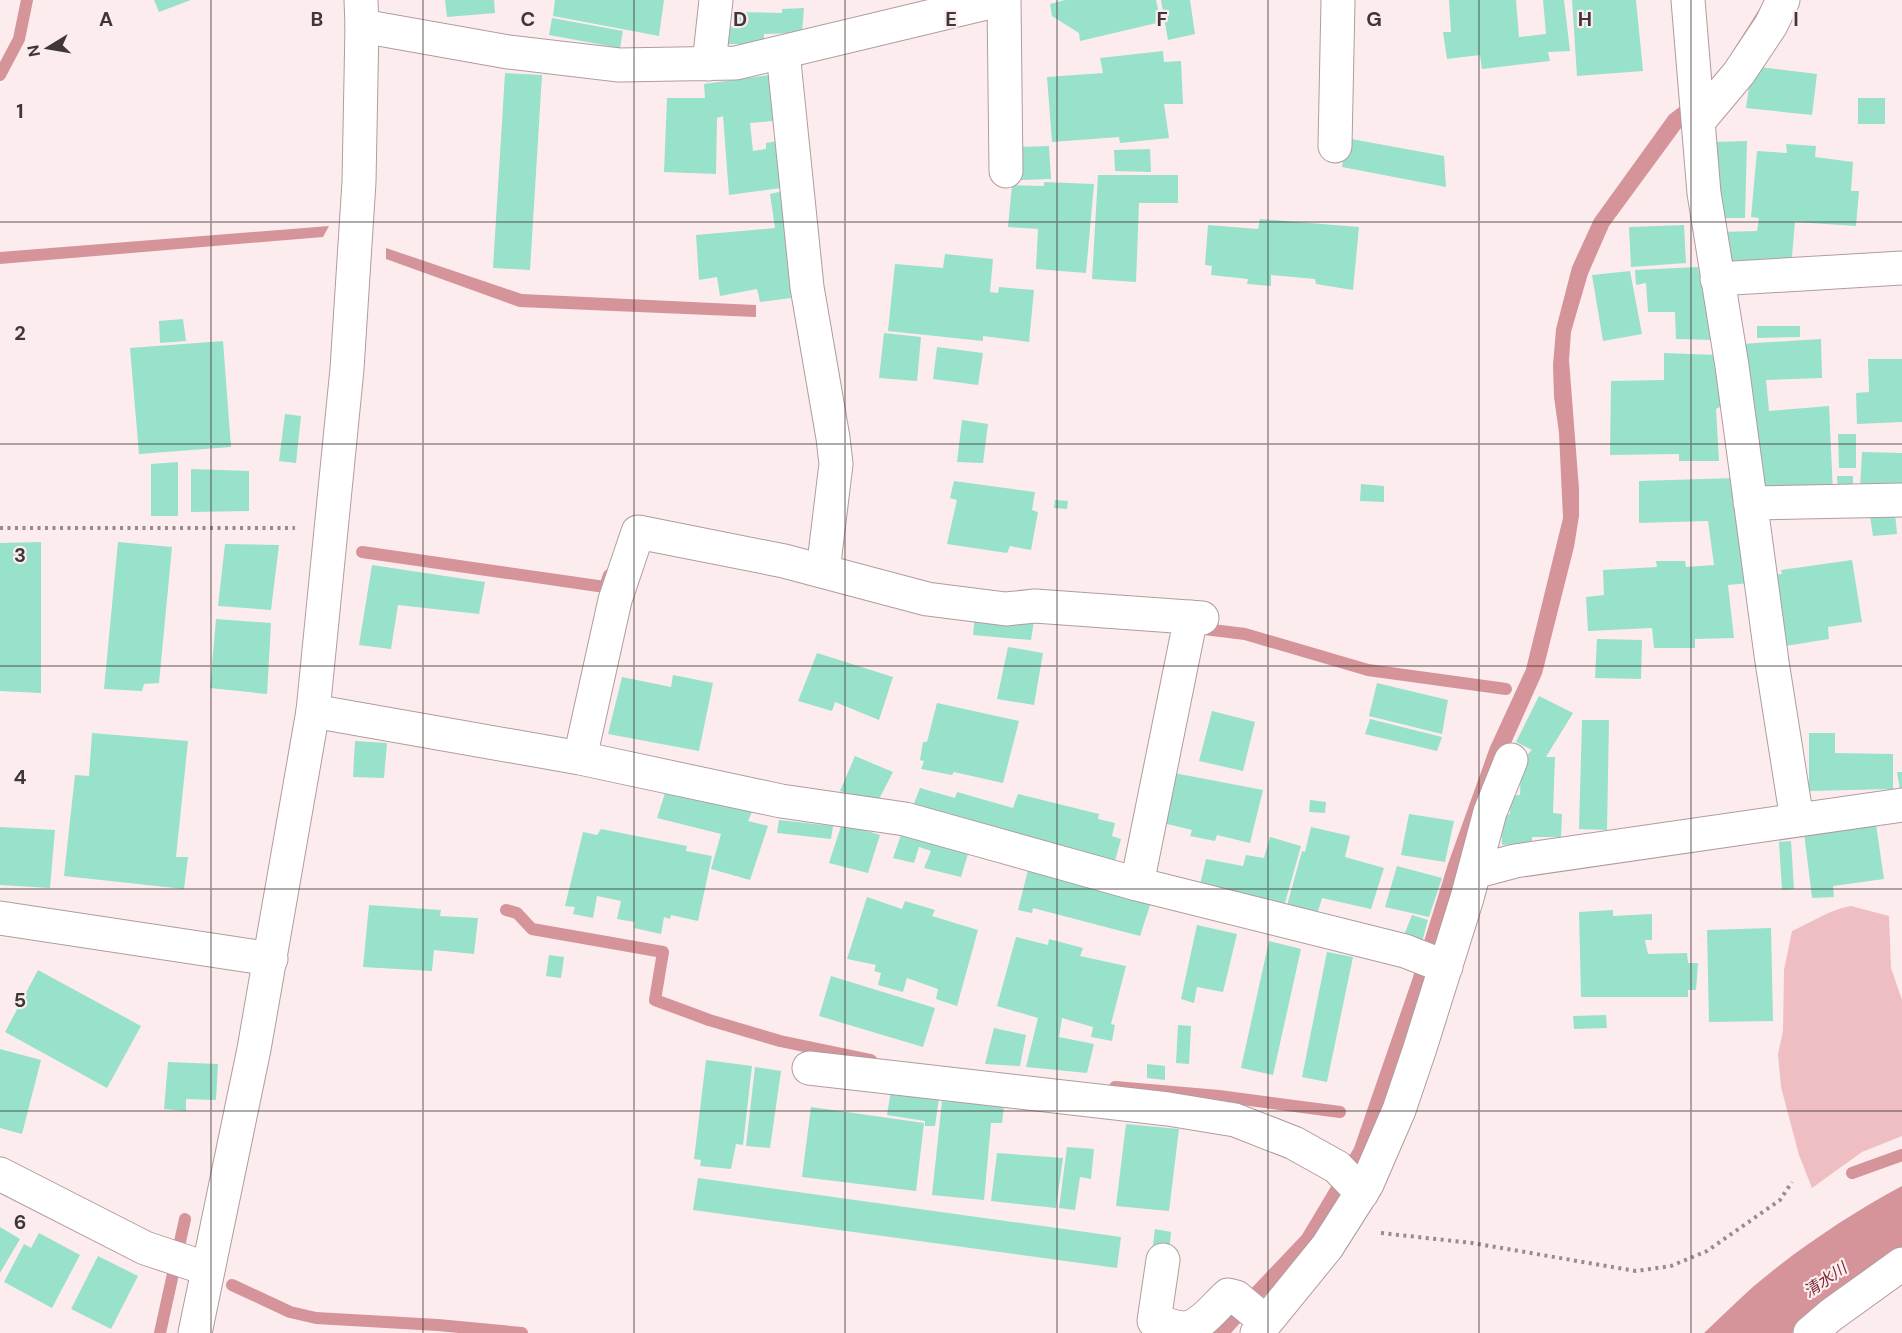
<svg xmlns="http://www.w3.org/2000/svg" width="1902" height="1333" font-family="'DM Sans','Noto Sans JP',sans-serif">
	<style>
		.green { fill: #efbec2 }
		.water { fill: #d5949a }
		.lines { fill: none; stroke-linecap: round; stroke-linejoin: round }
		.stream { stroke: #d5949a; stroke-width: 12 }
		.building { fill: #98e1cb }
		.street-casing { stroke: #b09c9e; stroke-width: 35 }
		.secondary-casing { stroke: #b09c9e; stroke-width: 35 }
		.path { stroke: #978b8b; stroke-width: 4; stroke-dasharray: 3 4.5; stroke-linecap: butt }
		.street { stroke: #fff; stroke-width: 33 }
		.secondary { stroke: #fff; stroke-width: 33 }
		.grid { fill: none; stroke: #3f3737; stroke-width: 1.5; stroke-opacity: 0.55 }
		.labels { text-anchor: middle; dominant-baseline: central; stroke-width: 4.5; stroke-linejoin: round; paint-order: stroke }
		.water-label { font-size: 16px; font-style: italic; fill: #7a2c39; stroke: #fdeced }
		.grid-label { font-size: 20px; text-anchor: middle; font-weight: bold; fill: #3f3737; stroke: #fdeced; stroke-width: 4.5; stroke-linejoin: round; paint-order: stroke }
	</style>
	<rect width="100%" height="100%" fill="#fdeced"/>
	<path class="green" d="M1851 906 1889 916 1891 968 1902 1000V1136L1862 1152 1812 1188 1799 1155 1781 1087 1778 1054 1783 1031 1784 970 1792 931C1812 922 1829 910 1851 906Z"/>
	<path class="water" d="M1765 0H1775L1609 226 1588 274 1571 332 1569 360 1579 489V516L1574 547 1542 674 1492 786 1363 1169 1324 1230 1231 1333H1209L1302 1235 1354 1148 1412 980 1448 864 1490 747 1526 669 1563 518 1559 433 1554 397 1553 365 1556 329 1572 267 1594 219 1669 115 1708 85 1724 65Z
		M329 226 323 237 0 264V252Z
		M386 248 522 294 756 305V317L519 307 386 259Z
		M1902 1186V1255L1792 1333H1704C1721 1317 1737 1301 1754 1286 1799 1248 1850 1214 1902 1186Z"/>
	<g class="lines">
		<path class="stream" d="M0 75 19 39 27 0
			M362 552 605 587 609 575
			M1204 629 1245 634 1368 670 1506 689
			M506 910 517 913 532 929 663 952 655 1000 709 1020 780 1041 871 1060
			M1115 1087 1219 1096 1340 1112
			M1852 1173 1902 1155
			M232 1285 290 1312 316 1318 438 1325 522 1333
			M160 1333 185 1219"/>
	</g>
	<path class="building" d="M154 0H191L159 12Z
		M445 0H494L495 13 447 17Z
		M555 0H664L659 36 553 16Z
		M1065 0H1156L1161 22 1080 41 1079 33 1052 16 1050 4Z
		M1161 0H1190L1195 34 1168 40Z
		M1449 0H1516L1519 37 1546 34 1543 0H1564L1570 51 1548 52 1550 61 1482 69 1480 55 1447 59 1443 32H1451Z
		M1572 0H1636L1643 71 1577 76Z
		M804 8 802 33 764 34V44H727V26L736 27V12L782 13V9Z
		M552 18 623 31 620 48 549 35Z
		M1163 51 1164 62 1181 61 1183 104H1164L1169 138 1120 143 1119 137 1052 142 1047 77 1103 73 1100 58Z
		M1752 66 1817 74 1812 115 1746 108Z
		M505 73 542 75 530 270 493 268Z
		M777 74 782 120 750 123 753 151 766 149V143L784 140 789 187 729 195 723 116 717 118 716 174 664 172 667 98H705L704 84Z
		M1858 98H1885V124H1858Z
		M1346 138 1444 156 1446 187 1342 167Z
		M1747 141 1745 218H1718L1714 142Z
		M1786 144 1816 146 1815 157 1853 162 1851 191H1859L1856 226 1795 222 1791 267 1726 266 1721 232 1757 231 1759 218 1751 217 1757 151 1787 153Z
		M1049 146 1051 179 1021 180 1020 147Z
		M1150 149 1151 172 1115 171 1114 150Z
		M1098 175H1178V203H1139L1136 282 1092 279Z
		M1044 182 1094 184 1086 273 1036 269 1038 229 1008 227 1012 185 1044 186Z
		M788 190 799 288 790 290 791 298 760 302 757 289 720 296 717 277 699 280 696 235 775 228 770 194Z
		M1260 219 1359 227 1353 290 1316 284 1315 279 1271 275V286L1247 284 1248 279 1211 275 1212 266 1205 265 1208 225 1258 229Z
		M1684 225 1686 263 1631 267 1629 227Z
		M945 254 993 259 990 292 998 293 999 287 1034 290 1029 342 983 336V341L888 331 895 264 943 268Z
		M1698 267 1699 274H1704L1706 310H1710L1714 340 1676 339 1675 312H1648L1646 283 1636 285 1635 270Z
		M1630 271 1642 334 1603 341 1592 275Z
		M183 319 186 341 160 343 159 321Z
		M1757 326H1800V337L1757 338Z
		M884 333 921 337 917 381 879 378Z
		M1821 339 1822 378 1766 380 1769 411 1829 406 1833 493 1760 495 1741 344Z
		M223 341 231 447 139 454 130 348Z
		M937 347 983 353 978 385 933 379Z
		M1664 353 1717 355V382L1722 383 1724 405 1716 409 1719 461H1679V454L1610 455 1611 381 1664 380Z
		M1868 359H1902V422L1857 424 1856 393 1869 392Z
		M285 414 301 416 296 463 279 461Z
		M962 420 988 424 983 463 957 462Z
		M1838 434H1856V468H1839Z
		M1862 452 1902 453V496L1860 490Z
		M178 462V516H151V464Z
		M191 469 249 471V511L191 512Z
		M1837 476H1853V492L1838 493Z
		M1734 478 1750 583 1728 585 1734 638 1695 639V648H1654L1652 628 1588 631 1586 597 1604 595 1603 570 1657 567 1656 561H1685L1686 567 1714 565 1708 521 1639 523V481Z
		M954 481 1035 492 1032 510 1038 512 1031 550 1010 546 1007 553 947 544 957 500 950 498Z
		M1361 484 1384 486V502L1360 501Z
		M1055 500 1068 501 1067 509 1054 508Z
		M1895 513 1897 534 1873 536 1870 516Z
		M41 542V693L0 691V543Z
		M118 542 172 547 159 683 144 684 142 691 104 689Z
		M225 544 279 545 271 610 218 606Z
		M1852 560 1862 622 1828 627 1829 639 1779 647 1770 575 1782 574 1781 570Z
		M372 565 485 582 479 614 398 605 391 649 359 645Z
		M975 615 1034 621 1031 640 973 635Z
		M216 619 271 623 267 694 210 688Z
		M1597 639 1642 640 1641 679 1595 678Z
		M1008 647 1043 653 1034 705 997 699Z
		M817 653 893 677 879 720 835 702 832 711 798 701Z
		M673 675 713 683 699 751 608 734 622 677 671 687Z
		M1377 683 1448 700 1442 734 1369 716Z
		M1539 696 1573 713 1546 757H1555L1553 813 1562 814 1561 837H1532V843L1502 845 1501 821 1503 816 1510 814 1509 796 1520 795 1521 761 1532 750 1516 742Z
		M937 703 1019 721 1003 783 954 772 952 775 921 769 924 761 920 760 923 742H927Z
		M1212 711 1255 722 1243 771 1199 761Z
		M1370 719 1442 737 1437 751 1365 734Z
		M1582 720H1609L1607 830 1579 829Z
		M92 733 188 741 176 857H188L184 889 64 876 75 775 89 776Z
		M1809 733H1835V753L1893 754V789L1809 791Z
		M355 741 387 743 384 778 353 777Z
		M855 756 893 772 877 803 840 791Z
		M1897 772H1902V790H1900Z
		M1174 773 1263 790 1250 843 1217 835 1215 841 1190 836 1192 830 1159 822Z
		M920 788 955 798 957 792 1013 808 1018 794 1099 814 1098 819 1115 823 1112 836 1121 839 1115 861 913 806Z
		M666 790 752 812 748 821 768 826 750 880 711 869 721 834 657 818Z
		M1310 800 1326 802 1325 813 1309 812Z
		M1409 814 1454 821 1445 862 1401 855Z
		M779 820 833 826 831 839 777 833Z
		M842 823 880 835 868 873 829 863Z
		M1876 824 1884 879 1833 886 1834 897 1812 898 1804 833Z
		M0 827 55 830 50 888 0 885Z
		M1311 827 1350 836 1345 857 1384 868 1371 909 1322 898 1316 918 1286 909 1302 851 1305 852Z
		M601 829 687 846 686 851 712 856 698 921 671 915 670 919 664 917 661 934 634 928 635 922 617 919 621 901 597 896 593 918 573 914 575 907 565 906 583 832 597 835Z
		M903 829 970 847 961 877 924 868 931 851 919 847 914 863 893 858Z
		M1270 837 1301 846 1283 910 1199 889 1206 859 1243 866 1246 855 1264 858Z
		M1791 841 1794 889 1782 890 1779 842Z
		M1029 866 1152 899 1140 936 1033 908 1032 913 1018 910Z
		M1397 866 1442 878 1429 917 1385 907Z
		M867 897 902 909 905 901 935 910 932 916 978 930 957 1006 936 999 938 989 907 978 903 992 878 985 881 973 874 971 876 965 847 959Z
		M369 905 441 910 440 916 478 918 474 954 434 950 432 971 363 967Z
		M1613 910V916L1652 914V940H1645L1648 954 1687 953 1688 963H1698L1696 990H1688V997H1581L1579 912Z
		M1412 915 1428 920 1422 942 1404 935Z
		M1197 925 1237 934 1223 992 1197 987 1194 1003 1181 999Z
		M1771 928 1773 1021 1709 1022 1707 930Z
		M1016 937 1048 945 1049 939 1083 948 1080 956 1126 966 1111 1024 1115 1025 1112 1041 1091 1037 1093 1027 1062 1018 1059 1037 1094 1044 1087 1073 1026 1067 1038 1018 997 1006Z
		M1269 941 1301 949 1273 1075 1241 1068Z
		M1327 952 1353 957 1327 1082 1302 1077Z
		M549 955 564 957 561 978 546 976Z
		M38 970 141 1026 107 1088 5 1032Z
		M831 976 935 1008 923 1047 819 1016Z
		M1606 1015 1607 1028 1574 1029 1573 1016Z
		M1178 1025 1191 1026 1189 1064 1176 1063Z
		M994 1028 1026 1035 1020 1066 985 1064Z
		M0 1049 41 1060 22 1134 0 1128Z
		M706 1060 752 1066 743 1145 736 1144 731 1169 700 1166 701 1160 694 1159Z
		M168 1062 218 1064 216 1100 186 1099V1111L164 1109Z
		M1147 1064 1165 1066V1080L1147 1078Z
		M755 1067 781 1071 770 1148 746 1146Z
		M891 1090 939 1098 935 1126H925V1121L887 1115Z
		M942 1101 1004 1106 1002 1123H991L984 1200 932 1195Z
		M811 1107 924 1123 916 1191 802 1177Z
		M1126 1124 1179 1129 1169 1211 1116 1206Z
		M1067 1147 1094 1149 1091 1179 1080 1177 1075 1210 1059 1208Z
		M997 1153 1063 1158 1056 1208 991 1201Z
		M698 1178 1121 1237 1117 1268 693 1210Z
		M0 1227 20 1239 0 1273Z
		M1155 1229 1171 1232 1169 1254 1152 1252Z
		M39 1233 80 1255 52 1308 4 1282 24 1244 31 1248Z
		M98 1256 138 1276 111 1329 71 1309Z"/>
	<g class="lines">
		<g class="street-casing">
			<path id="street" d="M1004 0 1006 171
				M1688 0 1704 193 1732 366 1772 662 1797 820
				M362 26 508 52 619 65 736 63 999 0
				M783 52 807 287 833 438 836 464 823 571
				M709 64 716 0
				M1698 122 1739 73 1771 25 1783 0
				M1335 146 1338 0
				M1717 279 1902 268
				M1750 503 1902 500
				M313 711 580 758 781 801 905 819 1137 884 1405 951 1446 967
				M580 758 615 600 638 532 784 561 927 599 1006 609 1035 606 1202 618
				M1474 872 1515 861 1902 805
				M1137 884 1191 617
				M0 918 271 959
				M809 1068 1168 1109 1235 1120 1294 1143 1337 1167 1362 1193
				M0 1174 145 1248 208 1269
				M1163 1260 1154 1321C1163 1323 1173 1327 1182 1328 1200 1329 1215 1306 1228 1295L1236 1297 1266 1322
				M1257 1333 1327 1247 1367 1184 1399 1110 1420 1048 1467 898 1490 812 1511 760
				M1810 1333 1831 1315 1902 1264"/>
		</g>
		<g class="secondary-casing">
			<path id="secondary" d="M195 1333 254 1049 313 711 347 369 359 182 362 26 361 0"/>
		</g>
		<path class="path" d="M0 528H295
			M1381 1233 1472 1243 1636 1271 1671 1266 1707 1251 1780 1200 1792 1182"/>
		<use href="#street" class="street"/>
		<use href="#secondary" class="secondary"/>
	</g>
	<path class="grid" d="M211 0V1333M423 0V1333M634 0V1333M845 0V1333M1057 0V1333M1268 0V1333M1479 0V1333M1691 0V1333M0 222H1902M0 444H1902M0 666H1902M0 889H1902M0 1111H1902"/>
	<g class="labels">
		<g class="water-label">
			<text transform="translate(1825 1280) rotate(-34)">清水川</text>
		</g>
	</g>
	<g class="grid-label">
		<text x="106" y="26">A</text>
		<text x="317" y="26">B</text>
		<text x="528" y="26">C</text>
		<text x="740" y="26">D</text>
		<text x="951" y="26">E</text>
		<text x="1162" y="26">F</text>
		<text x="1374" y="26">G</text>
		<text x="1585" y="26">H</text>
		<text x="1796" y="26">I</text>
		<text x="20" y="118">1</text>
		<text x="20" y="340">2</text>
		<text x="20" y="562">3</text>
		<text x="20" y="784">4</text>
		<text x="20" y="1007">5</text>
		<text x="20" y="1229">6</text>
	</g>
	<g transform="translate(48 48) rotate(259)" stroke="#fdeced" stroke-width="4.5" paint-order="stroke">
	<path d="M0-4.5L10 22L0 15L-10 22Z" fill="#3f3737"/>
	<text y="-9" font-size="16" font-weight="bold" text-anchor="middle" fill="#3f3737">N</text>
	</g>
</svg>
